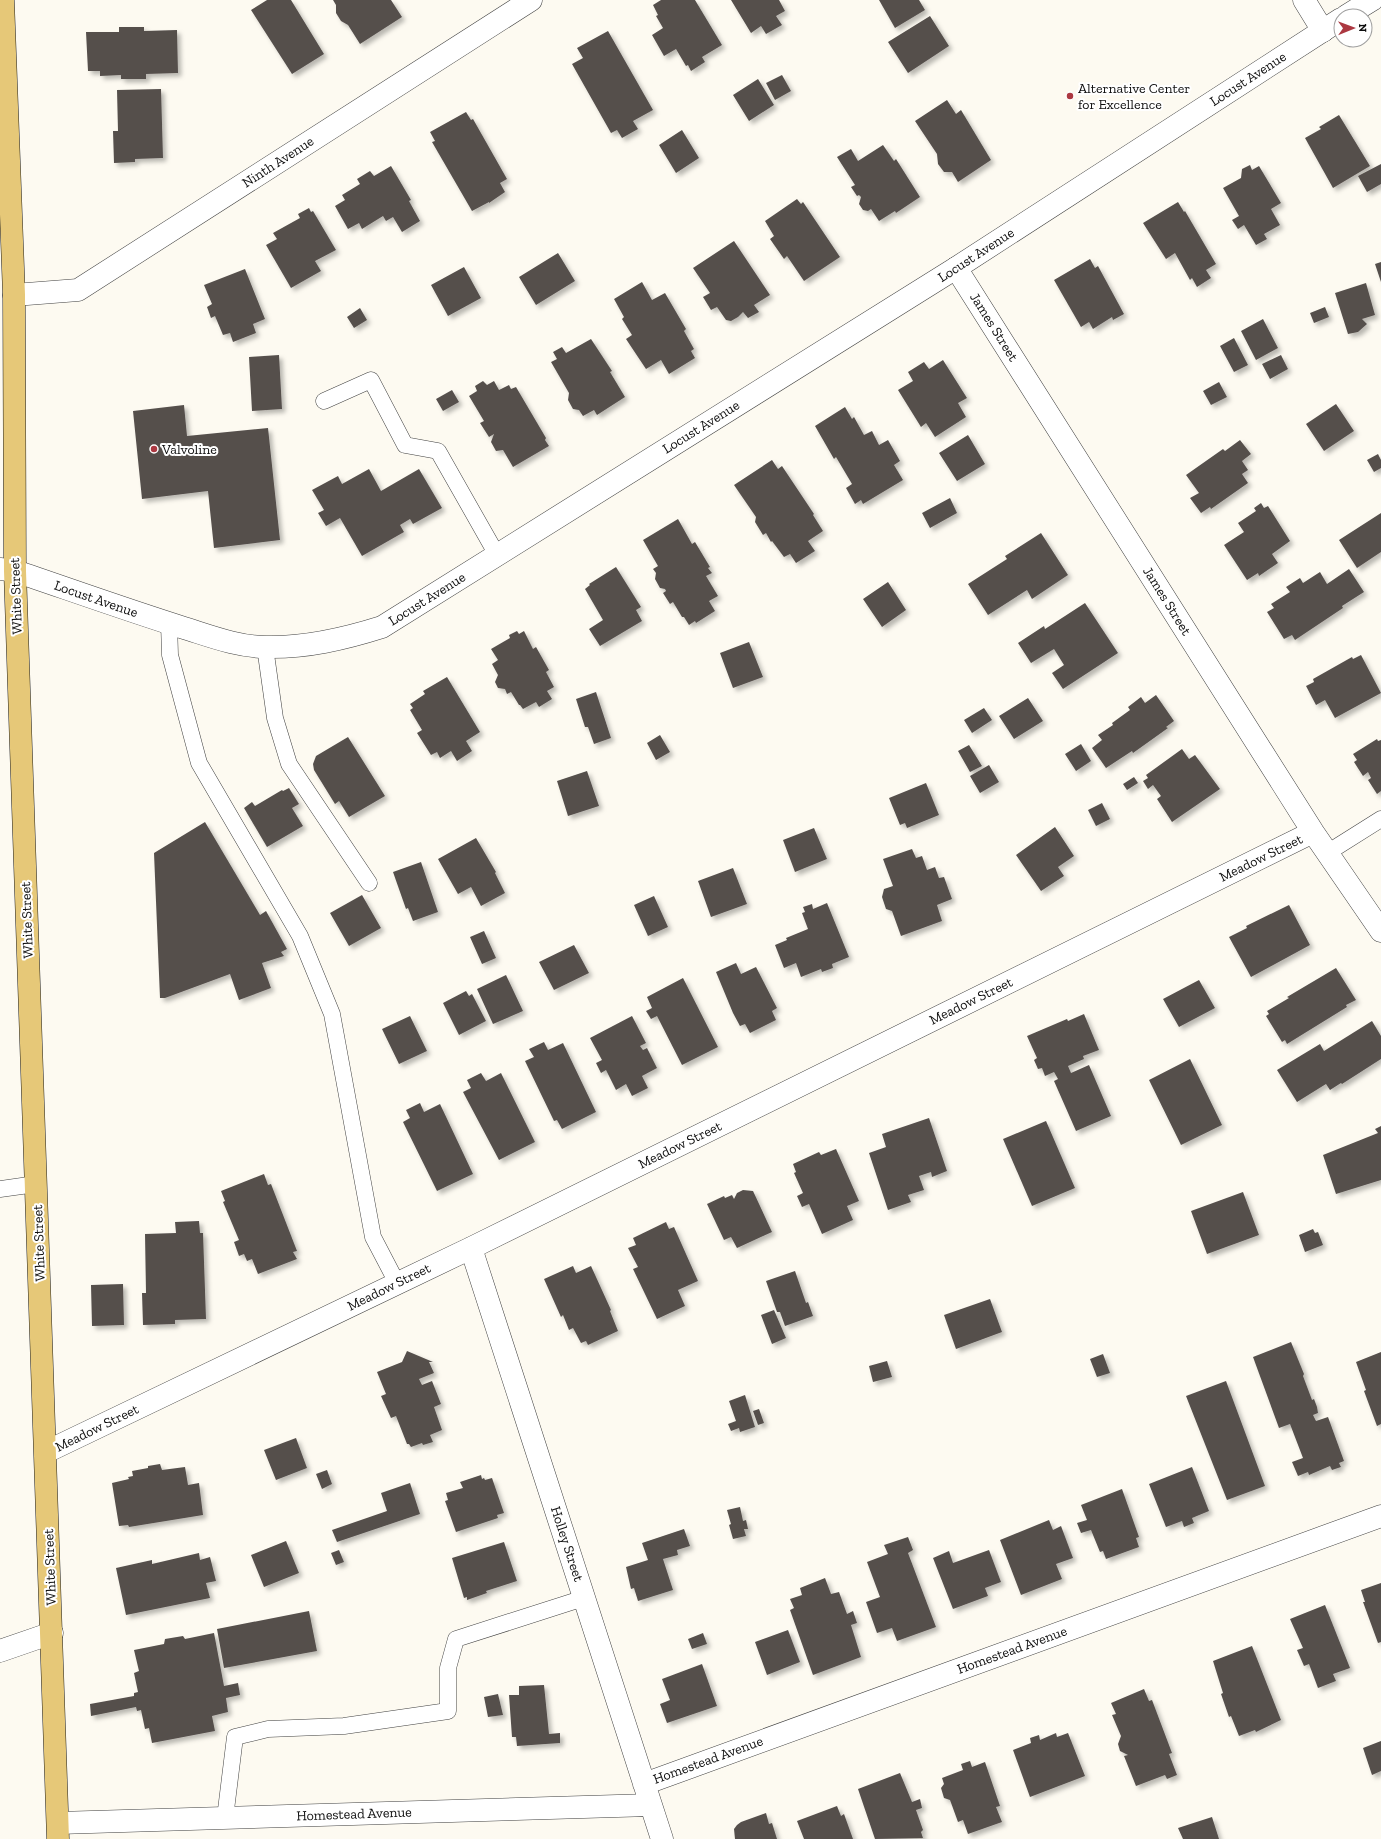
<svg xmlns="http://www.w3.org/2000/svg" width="1381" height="1839" font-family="'Zilla Slab',serif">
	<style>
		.building { fill: #554f4c; filter: url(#shadow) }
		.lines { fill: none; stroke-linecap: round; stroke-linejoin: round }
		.service-casing { stroke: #414141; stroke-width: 17 }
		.minor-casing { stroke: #414141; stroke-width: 23 }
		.tertiary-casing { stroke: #414141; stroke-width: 23 }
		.primary-casing { stroke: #1f1f1f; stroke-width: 23 }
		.service { stroke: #fff; stroke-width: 16 }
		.minor { stroke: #fff; stroke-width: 22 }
		.tertiary { stroke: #fff; stroke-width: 22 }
		.primary { stroke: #e6c878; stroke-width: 22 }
		.poi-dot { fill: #ac3841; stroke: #fff; stroke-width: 1.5 }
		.labels { text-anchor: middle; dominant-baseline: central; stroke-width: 4; stroke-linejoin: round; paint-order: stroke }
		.street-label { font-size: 14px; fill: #0e0e0e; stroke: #fff }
		.poi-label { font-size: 14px; fill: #0e0e0e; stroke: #fff; text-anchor: start }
	</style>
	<defs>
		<filter id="shadow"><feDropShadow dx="3.5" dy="3.5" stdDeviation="2" flood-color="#0004"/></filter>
	</defs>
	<rect width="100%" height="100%" fill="#fdfaf1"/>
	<path class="building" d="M267 0H291L324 54 292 74 251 10Z
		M333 0H391L402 17 360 44 348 25 341 21 336 13V5Z
		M661 0H695L722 45 702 57 705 62 691 71 688 65 686 66 676 49 664 56 652 35 663 28 656 16 658 15 653 5Z
		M731 0H779L785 11 776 16 782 25 766 34 761 26 751 33Z
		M879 0H919L925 10 895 28Z
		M930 16 949 46 908 73 888 42Z
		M119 27H144V31L177 30 178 73 146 74V79H121V75L100 76V71H88L86 32H119Z
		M608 31 653 110 633 121 638 129 622 138 617 130 611 133 572 64 583 58 577 48Z
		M782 75 791 91 775 100 766 83Z
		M758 79 774 105 749 121 733 95Z
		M161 89 163 158 135 159V162L114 163 113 131H118L117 90Z
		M947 100 956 114 961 110 991 160 958 182 952 172H944L938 164 937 154 915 121Z
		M466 112 471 120 473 119 507 179 500 183 505 192 489 203V202L472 211 432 142 435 141 430 132Z
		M1339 115 1370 166 1333 188 1305 138 1321 129 1319 127Z
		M682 130 699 158 676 173 659 145Z
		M883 145 894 161 896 159 920 197 896 213 895 211 879 221 871 209 868 211 863 210 859 204 861 197 859 195 857 196 851 187 855 185 837 157 851 149 858 161Z
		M1381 164V184L1367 192 1358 176Z
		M1250 165 1252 170 1259 166 1281 203 1271 209 1280 225 1264 234 1267 239 1256 245 1244 225 1238 229 1232 220 1239 216 1223 188 1241 178 1242 169Z
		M391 166 411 200 409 201 420 221 402 232 393 217 386 221 383 216 362 229 359 223 348 229 335 206 345 200 342 195 360 184 357 179 370 171 374 176Z
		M797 199 801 204 803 202 840 257 804 281 787 256 784 259 770 239 774 236 765 221Z
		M1178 202 1184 212 1185 211 1216 264 1206 270 1211 278 1197 287 1192 278 1190 280 1175 253 1166 259 1143 223Z
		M309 208 311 212 313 211 336 250 315 261 321 271 291 288 266 245 277 239 273 233 300 218 298 214Z
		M734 241 770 295 754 305 759 312 748 318 743 312 738 317 731 321 726 320 717 307 711 310 703 297 710 293 693 268Z
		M558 253 575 281 536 305 519 277Z
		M1090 259 1095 268 1098 266 1124 314 1113 320 1112 317 1093 329 1089 322 1081 327 1054 280Z
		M1381 262V282L1375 264Z
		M464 267 481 298 448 316 431 285Z
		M245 269 265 319 253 324 256 333 233 342 230 333 223 335 215 316 211 318 207 307 212 304 204 285Z
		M642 282 652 300 665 293 686 329 684 331 694 349 691 351 695 358 669 374 661 360 646 369 626 339 632 335 622 319 624 317 614 299Z
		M1366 283 1375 315 1362 319 1367 324 1358 332 1348 334 1335 293Z
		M1325 307 1329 317 1314 323 1310 313Z
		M360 308 367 320 354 328 347 317Z
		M1263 319 1278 348 1256 360 1241 331Z
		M1234 338 1248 365 1234 372 1220 346Z
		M591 339 612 371 610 372 625 397 597 415 594 410 583 416 579 410 573 409 568 400 569 393 551 362 557 359 553 352 562 347 566 353Z
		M279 355 282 409 252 411 249 357Z
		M1281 355 1288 369 1270 379 1262 364Z
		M943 360 967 398 958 403 966 417 935 437 926 423 921 427 898 390 913 381 908 372 924 362 929 369Z
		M483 381 487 385 494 381 499 390 509 385 511 389 516 387 546 438 545 440 549 446 513 467 503 450 496 451 491 442 494 434 489 437 480 423 484 421 469 396 477 391 475 386Z
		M1219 382 1227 397 1211 405 1203 391Z
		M452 390 459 402 443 411 436 399Z
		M1336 404 1354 431 1324 451 1306 424Z
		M184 405 187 436 268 428 280 540 214 548 208 491 142 499 133 411Z
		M845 407 852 419 854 417 864 435 872 431 879 445 888 440 900 461 894 465 903 480 863 504 861 500 855 504 846 488 852 484 836 457 834 459 815 426Z
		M968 435 985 464 957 481 939 453Z
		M1240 440 1251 454 1242 461 1248 470 1242 474 1248 483 1211 509 1210 507 1201 513 1190 498 1199 493 1186 475 1223 449 1225 451Z
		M1378 454 1381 460V468L1374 472 1367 460Z
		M772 460 778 469 782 466 814 514 813 515 823 531 808 541 815 551 796 563 790 554 784 557 772 541 771 542 766 533 763 535 755 522 756 517 734 485Z
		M369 469 381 491 419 469 442 508 413 524 410 519 400 525 404 532 362 556 340 518 326 526 318 513 324 510 312 490 338 476 342 484Z
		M950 498 957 513 930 528 922 513Z
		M1261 503 1264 508 1268 506 1290 541 1272 554 1278 563 1259 576 1258 573 1247 580 1224 545 1244 532 1238 523 1256 511 1254 508Z
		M1381 513V552L1357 568 1339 540Z
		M678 519 692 544 695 542 710 567 708 568 712 573 706 576 718 596 709 601 715 611 696 623 695 621 689 625 684 617H682L673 602 670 604 663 593 666 591 665 589 660 588 655 579 656 573 653 569 658 566 643 540Z
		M1041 533 1068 575 1032 599 1027 590 988 615 968 584 1007 559 1005 556Z
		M616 567 641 607 636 610 642 621 600 646 589 629 603 620 585 589 590 585 589 584Z
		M1349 569 1364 592 1342 606 1343 608 1295 640 1292 635 1284 639 1267 612 1274 608 1271 604 1290 592 1286 587 1300 578 1303 583 1320 572 1327 584Z
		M888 582 906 610 882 627 863 599Z
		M1085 603 1118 653 1063 689 1052 673 1064 665 1054 649 1031 663 1018 643 1044 626 1045 629Z
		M517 631 519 634 524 631 533 649 536 647 549 670 546 672 554 687 547 691 552 699 539 707 536 702 523 709 520 705H519L511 692 507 694 505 689 498 688 495 682 498 675 492 664 498 660 491 649 510 638 509 635Z
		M749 642 763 677 733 688 720 653Z
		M1361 655 1381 693 1335 718 1325 700 1316 705 1306 686 1314 682 1313 679 1352 657 1353 659Z
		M447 677 480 732 466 741 472 751 457 761 451 751 440 758 437 752 431 755 417 733 422 730 410 710 413 708 410 704 425 694 423 691Z
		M596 692 611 738 594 744 588 727H585L576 699Z
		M1156 695 1174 721 1166 727 1168 728 1133 753 1132 751 1106 768 1092 748 1102 740 1098 735 1113 725 1112 723 1130 710 1128 707 1141 697 1145 703Z
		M1028 698 1043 721 1014 739 999 716Z
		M984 708 992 720 972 733 964 720Z
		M660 735 670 752 656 760 647 743Z
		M348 737 385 796 349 817 339 801 335 804 314 770 313 764 316 756Z
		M1377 739 1378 741 1381 740V791L1377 794 1368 780 1371 778 1368 772 1363 776 1354 762 1357 760 1353 754Z
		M1081 744 1091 761 1076 771 1065 754Z
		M969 745 982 766 970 772 958 751Z
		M1182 749 1189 759 1195 755 1220 789 1172 822 1157 799 1161 796 1153 785 1148 789 1143 781 1148 778 1146 775Z
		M989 765 999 782 980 793 970 776Z
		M587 771 599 806 568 816 557 781Z
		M1134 777 1138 783 1127 790 1123 784Z
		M926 783 939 815 907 828 905 823 900 825 889 798Z
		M289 788 299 804 292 808 303 826 267 847 244 808 252 802 255 806 282 790 283 791Z
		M1102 803 1110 819 1096 826 1088 810Z
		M205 822 260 915 266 911 287 949 281 952 284 956 262 963 271 988 239 1000 230 974 165 998H160L154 853Z
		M1055 827 1074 856 1058 867 1064 876 1041 891 1016 855Z
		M814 828 827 859 795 872 783 840Z
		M476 838 496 872 495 873 505 893 481 906 471 887 458 894 438 859Z
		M912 849 916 858 922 856 927 870 935 867 939 878 944 877 952 899 937 905 942 921 901 936 892 911 886 909 882 897 884 889 893 886 883 859Z
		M421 862 438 912 413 921 408 908 406 909 393 872Z
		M733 868 747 904 711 917 698 881Z
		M362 895 381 928 349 946 330 913Z
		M654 896 668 927 648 936 634 905Z
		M827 903 849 957 832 964 833 968 822 972 821 969 801 977 796 963 784 968 775 945 787 940 786 938 808 929 802 913 805 912 803 907 812 904 813 909Z
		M1289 905 1310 945 1251 977 1229 937 1247 928 1246 926Z
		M484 931 496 958 482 964 470 937Z
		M574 945 589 973 554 990 539 962Z
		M736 963 741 974 756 967 777 1008 772 1011 776 1020 750 1033 745 1024 740 1026 733 1013 716 972Z
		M1336 968 1356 1000 1346 1005 1347 1007 1287 1044 1285 1040 1282 1042 1266 1016 1269 1014 1267 1011 1289 998 1287 997Z
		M506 975 523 1011 493 1024 477 989Z
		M683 978 718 1047 682 1065 657 1016 651 1019 646 1011 652 1008 647 997Z
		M1199 980 1215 1008 1179 1027 1163 999Z
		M466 991 469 996 472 994 486 1021 459 1035 443 1003Z
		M1084 1014 1099 1050 1083 1056 1084 1059 1068 1066 1071 1073 1089 1065 1111 1116 1076 1131 1054 1081 1058 1079 1054 1072 1045 1076 1042 1068 1038 1069 1034 1060 1037 1058 1027 1036 1067 1019 1068 1021Z
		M410 1016 427 1051 399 1064 382 1029Z
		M632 1016 646 1043 640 1046 643 1050 647 1048 657 1068 642 1076 648 1088 632 1096 626 1084 616 1090 606 1070 601 1073 596 1063 602 1060 590 1038Z
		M1372 1021 1381 1036V1059L1342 1084 1341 1083 1330 1090 1326 1084 1297 1102 1277 1070 1320 1044 1324 1051Z
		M544 1042 548 1050 563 1043 596 1112 562 1129 557 1120 554 1121 525 1061 534 1057 529 1049Z
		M1190 1059 1222 1125 1181 1145 1149 1080Z
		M481 1073 486 1081 501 1073 535 1142 499 1160 463 1092 471 1088 467 1080Z
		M420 1103 424 1112 440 1104 473 1174 437 1191 403 1122 410 1118 406 1110Z
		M929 1118 947 1171 932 1177 931 1172 919 1176 924 1190 908 1195 911 1202 888 1210 869 1153 886 1147 882 1134Z
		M1046 1121 1075 1188 1032 1206 1003 1139Z
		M1381 1126V1180L1336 1194 1323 1155 1378 1133 1375 1129Z
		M836 1149 859 1201 847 1206 853 1220 822 1234 809 1204 802 1207 797 1196 803 1193 794 1173 796 1172 793 1164 819 1152 821 1155Z
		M264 1174 268 1185 271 1184 297 1251 293 1252 297 1259 258 1274 252 1259 247 1261 244 1254 239 1256 234 1242 239 1240 223 1202 225 1201 221 1191Z
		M743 1190 753 1191 772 1232 737 1248 731 1237 724 1240 707 1204 724 1196 725 1198 732 1195 734 1199 737 1193Z
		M1243 1192 1259 1235 1207 1254 1191 1211Z
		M199 1221 200 1233H203L206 1319 175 1320V1324L143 1325 142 1293H146L145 1234 176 1233 175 1222Z
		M666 1222 669 1229 674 1227 698 1281 678 1290 685 1306 657 1319 633 1269 638 1267 628 1248 636 1245 633 1238Z
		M1313 1229 1315 1233 1318 1232 1323 1245 1305 1252 1299 1235Z
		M573 1266 576 1273 591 1266 611 1310 610 1311 618 1331 588 1345 586 1341 581 1343 573 1328 569 1330 563 1315 561 1317 544 1279Z
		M795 1271 806 1303 808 1302 813 1316 785 1326 780 1312H777L766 1281Z
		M123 1284 124 1325 92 1326 91 1285Z
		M990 1299 1002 1332 956 1349 944 1315Z
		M774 1310 786 1338 772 1344 761 1315Z
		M1291 1342 1304 1374 1303 1376 1312 1400 1314 1399 1317 1407 1318 1413 1313 1415 1316 1421 1328 1417 1344 1461 1339 1463 1341 1467 1332 1470 1330 1466 1309 1475 1308 1472 1298 1476 1292 1462 1303 1458 1290 1424 1279 1428 1253 1357Z
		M407 1351 433 1362H429L434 1373 419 1379 422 1385 432 1381 441 1404 434 1407 442 1430 430 1435 433 1442 423 1445 422 1443 411 1447 409 1444H407L396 1416 391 1418 381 1396 386 1394 377 1372 402 1362Z
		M1381 1352V1424L1377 1426 1364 1391 1366 1390 1356 1362Z
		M1103 1354 1110 1373 1097 1377 1090 1359Z
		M887 1361 892 1377 873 1382 869 1366Z
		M1226 1381 1265 1486 1227 1500 1186 1396Z
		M745 1395 755 1427 740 1432 739 1428 731 1431 728 1424 736 1421 729 1401Z
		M759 1409 764 1423 758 1425 753 1411Z
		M296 1438 307 1468 276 1480 264 1450Z
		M160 1464 162 1470 185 1467 188 1485 199 1483 203 1515 129 1527 128 1525 119 1526 112 1483 129 1479 128 1477 133 1476 132 1471 148 1468V1466Z
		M1192 1467 1209 1511 1192 1518 1194 1523 1184 1527 1182 1521 1166 1527 1149 1484Z
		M327 1470 332 1484 322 1489 316 1474Z
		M481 1475 482 1479 484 1478 485 1480 492 1478 504 1513 497 1515 498 1518 456 1532 445 1501 448 1500 446 1493 463 1488 460 1482Z
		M410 1483 420 1514 337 1542 332 1530 387 1511 381 1493Z
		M1122 1489 1139 1537 1136 1538 1139 1547 1106 1559 1103 1551 1100 1552 1091 1530 1081 1533 1077 1523 1087 1520 1081 1505Z
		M740 1507 743 1521 746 1520 748 1529H744L746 1536 733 1539 729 1525 731 1524 727 1510Z
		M1049 1520 1053 1530 1061 1526 1073 1558 1056 1564 1062 1579 1021 1595 1000 1540Z
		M684 1529 690 1546 677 1550 678 1555 663 1559 673 1590 638 1601 634 1588 631 1589 626 1567 648 1560 642 1543Z
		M908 1537 913 1550 908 1553 936 1627 897 1641 892 1628 877 1633 866 1602 880 1597 867 1562 888 1554 884 1545Z
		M286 1541 299 1573 264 1587 251 1555Z
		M504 1542 517 1581 486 1591 487 1593 467 1600V1597L464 1598 452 1558Z
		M339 1550 344 1562 336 1565 331 1553Z
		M989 1550 1001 1582 985 1588 988 1596 953 1609 933 1558 949 1551 953 1563Z
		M199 1553 200 1560 210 1557 216 1581 206 1583 210 1598 126 1615 116 1568 152 1560V1564Z
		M825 1578 831 1594 839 1592 847 1614 853 1611 857 1623 851 1625 861 1657 813 1675 790 1610 794 1608 790 1599 802 1595 800 1588Z
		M1381 1583V1642L1378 1643 1363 1602H1365L1361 1590Z
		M1325 1605 1350 1668 1333 1674 1336 1681 1318 1688 1309 1664 1304 1666 1297 1650 1303 1648 1290 1619Z
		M309 1611 317 1651 224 1668 217 1629Z
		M788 1630 800 1662 767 1675 755 1642Z
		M214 1633 224 1686 238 1683 240 1695 226 1698 228 1712 212 1716 215 1731 152 1743 149 1728 145 1729 141 1710 137 1711 136 1707 91 1716 90 1704 134 1696V1693L138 1692 134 1673 139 1671 134 1650 164 1644 165 1639 183 1636 185 1639Z
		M703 1633 707 1644 692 1649 688 1639Z
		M1252 1646 1281 1720 1256 1732 1255 1730 1239 1736 1231 1716 1229 1717 1221 1694 1223 1693 1213 1661Z
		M702 1664 717 1706 667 1723 660 1704 670 1700 662 1679Z
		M544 1685 549 1734 560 1733V1743L517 1746 516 1737H512L509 1695H519V1686Z
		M1144 1689 1149 1701 1152 1700 1172 1753 1169 1754 1177 1775 1167 1779 1165 1775 1136 1786 1124 1756 1128 1755 1120 1751 1118 1744 1121 1736 1112 1715 1116 1714 1111 1703Z
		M498 1694 503 1715 488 1717 484 1697Z
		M1056 1733 1057 1737 1068 1733 1085 1776 1030 1797 1013 1750 1031 1743 1030 1738 1039 1735 1040 1740Z
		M1381 1741V1771L1372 1775 1363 1748Z
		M970 1761 972 1767 985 1762 1000 1806 996 1807 1002 1822 968 1834 963 1820 958 1822 950 1800 944 1798 941 1788 944 1784 942 1778 963 1770 961 1764Z
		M900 1773 912 1802 920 1799 922 1808 916 1810 923 1830 921 1832 923 1838 875 1839 858 1789Z
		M837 1806 841 1816 844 1814 853 1839H804L797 1821Z
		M766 1813 769 1824 772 1823 777 1839H735L734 1829 737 1825 741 1822Z
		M1212 1817 1219 1839H1183L1178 1828Z"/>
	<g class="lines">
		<g class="service-casing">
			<path id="service" d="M324 401 371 380 405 445 438 451 497 555
				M169 623 170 655 199 763 300 936 332 1014 373 1237 397 1283
				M265 647 275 718 289 764 369 883
				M1327 853 1381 819
				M0 1189 36 1184
				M225 1818 235 1737 268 1729 344 1726 448 1711V1668L456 1639 584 1598"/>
		</g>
		<g class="minor-casing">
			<path id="minor" d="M1304 0 1323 31
				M956 268 1313 832 1381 931
				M14 295 78 290 531 0
				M471 1248 662 1839
				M46 1452 471 1248 1313 832
				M0 1651 52 1633
				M644 1784 1381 1516
				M58 1823 651 1805"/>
		</g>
		<g class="tertiary-casing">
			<path id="tertiary" d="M1346 16 1372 0
				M0 569 15 571C71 590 127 610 184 628 210 636 238 647 266 647 306 648 344 639 382 627L956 268 1341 19"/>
		</g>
		<g class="primary-casing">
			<path id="primary" d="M3 0 14 295 15 571 58 1839"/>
		</g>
		<use href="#service" class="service"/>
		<use href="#minor" class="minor"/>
		<use href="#tertiary" class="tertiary"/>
		<use href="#primary" class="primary"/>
	</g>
	<g class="poi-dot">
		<circle cx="1070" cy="96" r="4"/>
		<circle cx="154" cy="449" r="4"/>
	</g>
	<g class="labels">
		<g class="street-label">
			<text transform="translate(1248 79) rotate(-33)">Locust Avenue</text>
			<text transform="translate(278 162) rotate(-33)">Ninth Avenue</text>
			<text transform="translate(976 255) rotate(-33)">Locust Avenue</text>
			<text transform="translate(994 327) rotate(58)">James Street</text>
			<text transform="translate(701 427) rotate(-32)">Locust Avenue</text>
			<text transform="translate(16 596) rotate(-92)">White Street</text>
			<text transform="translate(96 599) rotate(19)">Locust Avenue</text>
			<text transform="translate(427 599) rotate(-32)">Locust Avenue</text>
			<text transform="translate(1167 601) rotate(58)">James Street</text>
			<text transform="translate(1261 858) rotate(-26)">Meadow Street</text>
			<text transform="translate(27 920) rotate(-92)">White Street</text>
			<text transform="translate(971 1001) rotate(-26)">Meadow Street</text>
			<text transform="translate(680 1145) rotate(-26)">Meadow Street</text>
			<text transform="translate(39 1243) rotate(-92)">White Street</text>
			<text transform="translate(389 1287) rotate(-26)">Meadow Street</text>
			<text transform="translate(97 1428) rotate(-26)">Meadow Street</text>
			<text transform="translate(567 1544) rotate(72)">Holley Street</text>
			<text transform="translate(50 1567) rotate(-92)">White Street</text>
			<text transform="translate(1012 1650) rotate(-20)">Homestead Avenue</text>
			<text transform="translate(708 1760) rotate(-20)">Homestead Avenue</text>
			<text transform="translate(354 1814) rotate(-2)">Homestead Avenue</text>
		</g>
		<g class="poi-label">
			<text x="1078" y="88">Alternative Center<tspan x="1078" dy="16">for Excellence</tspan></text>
			<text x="162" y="449">Valvoline</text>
		</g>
	</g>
	<g transform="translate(1353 28) rotate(89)"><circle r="19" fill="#ffffff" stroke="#9f9f9f"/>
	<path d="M0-3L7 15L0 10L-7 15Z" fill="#ac3841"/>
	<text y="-6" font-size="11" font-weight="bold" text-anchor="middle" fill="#0e0e0e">N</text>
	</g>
</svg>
